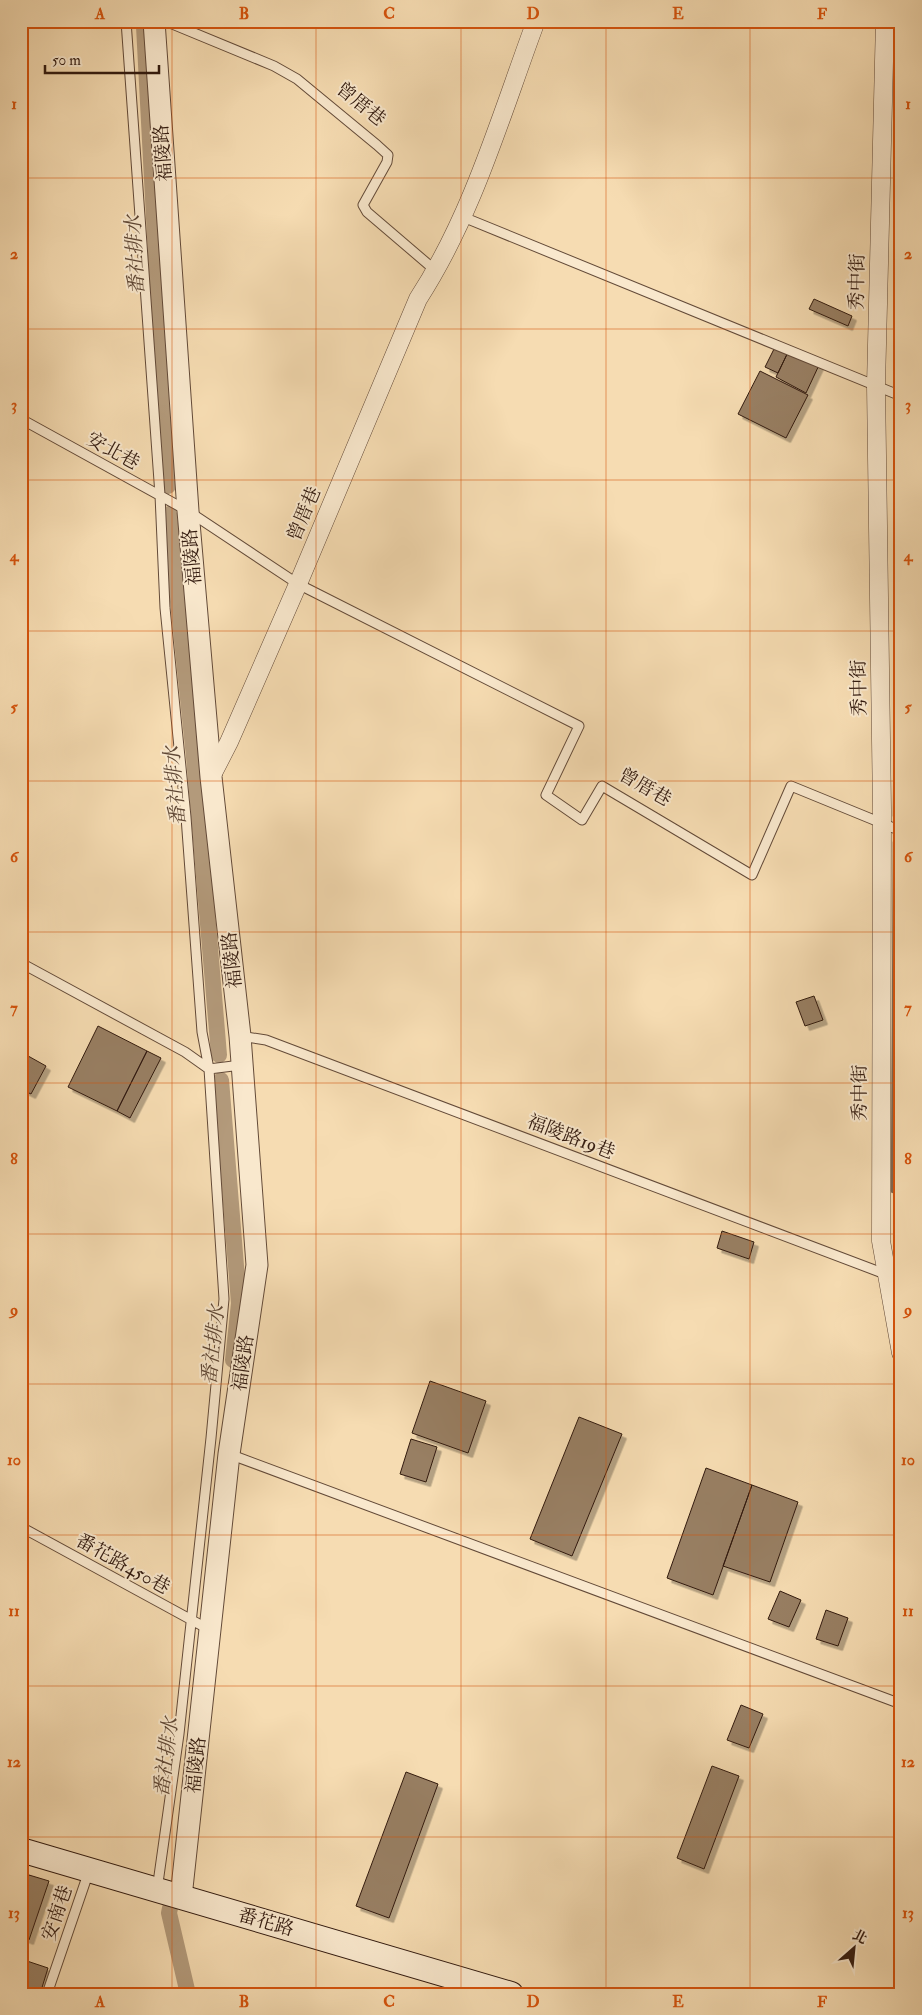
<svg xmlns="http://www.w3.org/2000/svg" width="922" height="2015" font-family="'IM FELL Double Pica','Noto Serif TC',serif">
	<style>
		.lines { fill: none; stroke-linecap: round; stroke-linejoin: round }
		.stream { stroke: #7f6750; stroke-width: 4.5 }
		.canal { stroke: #b39a7b; stroke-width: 16 }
		.building { fill: #987f64; stroke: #321a0f; filter: url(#shadow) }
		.service-casing { stroke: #634a38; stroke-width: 11 }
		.minor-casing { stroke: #634a38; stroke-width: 19 }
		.tertiary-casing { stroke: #634a38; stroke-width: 23 }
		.secondary-casing { stroke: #321a0f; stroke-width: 26 }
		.service { stroke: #f9e8cd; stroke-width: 9 }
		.minor { stroke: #f9e8cd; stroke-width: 18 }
		.tertiary { stroke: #f9e8cd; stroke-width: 21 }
		.secondary { stroke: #f9e8cd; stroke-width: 24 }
		.grid { fill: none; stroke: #d6530c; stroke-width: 1; stroke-opacity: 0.55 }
		.labels { text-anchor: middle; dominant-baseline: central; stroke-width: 4; stroke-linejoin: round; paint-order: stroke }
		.street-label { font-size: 19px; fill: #321a0f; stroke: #f9e8cd }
		.water-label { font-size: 20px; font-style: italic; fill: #5f4735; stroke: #f9e8cd }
		.neatline { fill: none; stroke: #d6530c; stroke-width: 2 }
		.grid-label { font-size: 16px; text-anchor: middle; font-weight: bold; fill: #d6530c }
	</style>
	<defs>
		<filter id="shadow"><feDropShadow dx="4.5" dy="4.5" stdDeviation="0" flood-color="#0004"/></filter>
	</defs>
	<rect width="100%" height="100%" fill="#f6dcb2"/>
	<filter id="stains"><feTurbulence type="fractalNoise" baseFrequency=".004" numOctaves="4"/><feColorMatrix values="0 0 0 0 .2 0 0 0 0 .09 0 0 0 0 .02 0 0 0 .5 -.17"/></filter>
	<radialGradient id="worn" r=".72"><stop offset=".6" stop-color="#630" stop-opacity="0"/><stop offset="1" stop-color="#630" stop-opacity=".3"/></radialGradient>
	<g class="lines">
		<path class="stream" d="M898 381 900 21
			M895 816 898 432
			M893 1191 895 842"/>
		<path class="canal" d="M144 26 168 486
			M169 514 194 757 219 1055
			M221 1080 239 1303 233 1360
			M170 1908 169 1913 188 1994"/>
	</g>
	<path class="building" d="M814 299 852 316 848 326 809 309Z
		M778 341 790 348 778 373 765 367Z
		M790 348 820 363 806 393 776 377Z
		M760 371 808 395 786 438 738 414Z
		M897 407 901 408V437L894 436Z
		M814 996 823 1020 805 1026 796 1002Z
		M98 1026 147 1051 117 1111 68 1087Z
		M147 1051 161 1058 130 1118 117 1111Z
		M21 1052 46 1066 31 1094 21 1089Z
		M722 1231 754 1242 749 1259 717 1248Z
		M430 1381 486 1401 468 1453 412 1433Z
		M579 1417 622 1434 572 1556 530 1539Z
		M411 1439 437 1447 426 1482 400 1474Z
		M706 1468 752 1485 713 1595 667 1578Z
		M752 1485 798 1502 770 1582 723 1566Z
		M780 1591 801 1600 789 1627 768 1619Z
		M826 1610 848 1618 838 1646 816 1639Z
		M741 1705 763 1714 749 1748 727 1740Z
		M712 1766 739 1776 704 1869 677 1858Z
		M406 1772 438 1784 389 1918 356 1906Z
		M29 1875 49 1881 29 1940 21 1937V1899Z
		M27 1961 48 1968 40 1994H21V1978Z"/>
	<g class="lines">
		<g class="service-casing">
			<path id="service" d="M126 21 160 495 165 608 186 817 202 1032 209 1069 224 1299 211 1438 179 1734 157 1890
				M165 21 274 66 297 79 377 145 388 155 387 162 363 205 367 212 436 271
				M463 217 901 396
				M21 419 188 511 298 584 579 726 546 795 582 820 602 786 752 875 791 786 901 831
				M21 963 185 1052 209 1069 241 1065
				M240 1036 266 1040 901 1280
				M229 1454 901 1704
				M21 1527 210 1630
				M47 1994 89 1871"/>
		</g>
		<g class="minor-casing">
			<path id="minor" d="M885 21 876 385 882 810 881 1241 901 1353
				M211 777 229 742 298 584 418 299C473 214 501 115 536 21"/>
		</g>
		<g class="tertiary-casing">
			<path id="tertiary" d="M154 21 188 511 211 777 240 1036 257 1265 229 1454 181 1897"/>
		</g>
		<g class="secondary-casing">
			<path id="secondary" d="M21 1850 511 1994"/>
		</g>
		<use href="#service" class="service"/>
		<use href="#minor" class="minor"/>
		<use href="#tertiary" class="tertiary"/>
		<use href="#secondary" class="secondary"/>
	</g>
	<path class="grid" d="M172 21V1994M316 21V1994M461 21V1994M606 21V1994M750 21V1994M21 178H901M21 329H901M21 480H901M21 631H901M21 781H901M21 932H901M21 1083H901M21 1234H901M21 1384H901M21 1535H901M21 1686H901M21 1837H901"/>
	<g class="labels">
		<g class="street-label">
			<text transform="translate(361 104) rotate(39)">曾厝巷</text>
			<text transform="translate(163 153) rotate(-94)">福陵路</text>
			<text transform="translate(857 282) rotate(-89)">秀中街</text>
			<text transform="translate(113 451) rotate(29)">安北巷</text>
			<text transform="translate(304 514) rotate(-67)">曾厝巷</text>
			<text transform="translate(192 557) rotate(-95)">福陵路</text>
			<text transform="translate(859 688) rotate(-91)">秀中街</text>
			<text transform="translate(645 787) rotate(30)">曾厝巷</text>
			<text transform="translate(232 960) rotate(-96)">福陵路</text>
			<text transform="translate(860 1093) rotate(-90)">秀中街</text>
			<text transform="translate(571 1137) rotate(21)">福陵路19巷</text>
			<text transform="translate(243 1363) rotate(-82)">福陵路</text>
			<text transform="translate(123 1564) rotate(29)">番花路450巷</text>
			<text transform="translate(196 1765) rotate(-84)">福陵路</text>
			<text transform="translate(57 1913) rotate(-71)">安南巷</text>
			<text transform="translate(266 1922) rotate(16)">番花路</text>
		</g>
		<g class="water-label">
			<text transform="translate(135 255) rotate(-93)">番社排水</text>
			<text transform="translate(175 786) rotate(-95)">番社排水</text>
			<text transform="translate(213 1345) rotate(-84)">番社排水</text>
			<text transform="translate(166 1757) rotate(-83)">番社排水</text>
		</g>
	</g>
	<rect width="922" height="2015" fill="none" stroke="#f6dcb2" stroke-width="55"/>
	<g transform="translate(854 1948) rotate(27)" stroke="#f9e8cd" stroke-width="4" paint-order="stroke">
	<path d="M0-4L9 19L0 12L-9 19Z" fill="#321a0f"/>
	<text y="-8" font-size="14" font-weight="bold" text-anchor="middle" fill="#321a0f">北</text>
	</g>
	<path d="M45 65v8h114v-8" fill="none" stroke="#321a0f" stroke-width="2.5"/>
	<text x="52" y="65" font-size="15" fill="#321a0f" stroke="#f9e8cd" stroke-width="4" paint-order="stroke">50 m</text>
	<rect x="28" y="28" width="866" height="1960" class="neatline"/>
	<g class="grid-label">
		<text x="100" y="19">A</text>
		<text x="244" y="19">B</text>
		<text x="389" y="19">C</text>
		<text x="533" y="19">D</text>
		<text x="678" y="19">E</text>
		<text x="822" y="19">F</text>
		<text x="14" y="109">1</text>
		<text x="908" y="109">1</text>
		<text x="14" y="259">2</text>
		<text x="908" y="259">2</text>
		<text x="14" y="410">3</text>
		<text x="908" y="410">3</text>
		<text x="14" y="561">4</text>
		<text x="908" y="561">4</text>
		<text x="14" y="712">5</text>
		<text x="908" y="712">5</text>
		<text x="14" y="862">6</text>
		<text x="908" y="862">6</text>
		<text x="14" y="1013">7</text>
		<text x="908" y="1013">7</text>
		<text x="14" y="1164">8</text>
		<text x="908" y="1164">8</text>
		<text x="14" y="1315">9</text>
		<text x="908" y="1315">9</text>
		<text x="14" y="1465">10</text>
		<text x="908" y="1465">10</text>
		<text x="14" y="1616">11</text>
		<text x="908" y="1616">11</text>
		<text x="14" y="1767">12</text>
		<text x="908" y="1767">12</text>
		<text x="14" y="1918">13</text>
		<text x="908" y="1918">13</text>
		<text x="100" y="2007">A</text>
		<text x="244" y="2007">B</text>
		<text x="389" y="2007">C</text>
		<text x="533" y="2007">D</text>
		<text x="678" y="2007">E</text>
		<text x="822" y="2007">F</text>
	</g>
	<rect width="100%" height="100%" filter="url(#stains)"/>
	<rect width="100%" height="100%" fill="url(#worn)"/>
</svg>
